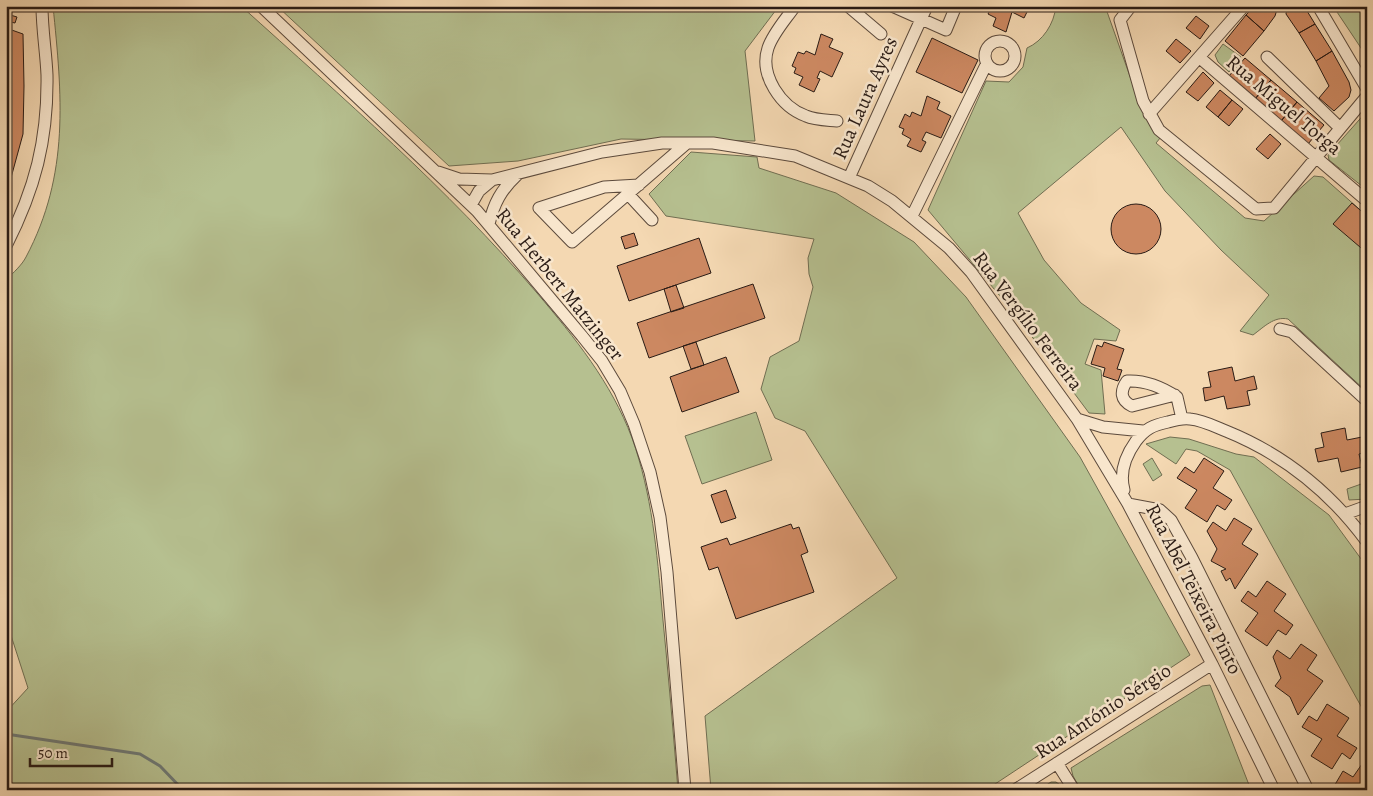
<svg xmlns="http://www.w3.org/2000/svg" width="1373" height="796" font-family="Alegreya,serif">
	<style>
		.green { fill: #b6c090; stroke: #706e52 }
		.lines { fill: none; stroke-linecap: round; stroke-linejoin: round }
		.stream { stroke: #6f7975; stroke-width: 3 }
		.building { fill: #cc8861; stroke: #291b15 }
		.minor-casing { stroke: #5c4a3c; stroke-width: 13 }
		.minor { stroke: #f8e6cd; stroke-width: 11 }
		.labels { text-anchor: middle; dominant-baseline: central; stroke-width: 5; stroke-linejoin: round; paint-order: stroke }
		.street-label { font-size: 20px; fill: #291b15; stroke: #f8e6cd }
	</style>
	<rect width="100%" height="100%" fill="#f4d8b2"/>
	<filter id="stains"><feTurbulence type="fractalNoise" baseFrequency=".004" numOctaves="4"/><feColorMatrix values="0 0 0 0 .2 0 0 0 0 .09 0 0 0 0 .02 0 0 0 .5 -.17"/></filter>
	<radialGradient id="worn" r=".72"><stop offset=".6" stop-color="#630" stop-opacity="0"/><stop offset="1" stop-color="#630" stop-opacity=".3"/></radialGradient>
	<path class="green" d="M53 6H241C343 98 447 188 537 293 575 338 611 382 632 438 652 494 657 552 662 610 668 670 673 730 678 790H6V712L28 688 6 620V280C13 273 22 265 26 257 70 174 62 95 53 6Z
		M277 6H779L745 51 755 141 621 139 518 161 449 166Z
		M1056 6H1105L1138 99 1161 137 1156 143 1245 218 1264 221 1314 176 1323 177 1367 216V392L1288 319C1274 316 1264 327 1253 335L1240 331 1269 295 1221 250 1165 191 1121 127 1018 213 1044 260 1081 303 1120 330 1116 341 1094 339 1085 364 1101 370 1105 414 1089 413 1015 314 928 210 986 81 1009 82 1023 67 1027 48C1043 41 1054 24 1056 6Z
		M1333 6H1361L1367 15V57Z
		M1223 44 1241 57 1229 72 1218 62 1215 55Z
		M1367 111V190L1329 160 1328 155Z
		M691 152 757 157 759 168 836 193 914 242 966 297 1080 457 1190 655 986 790H711L705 716 897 578 805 431 775 418 761 389 770 357 799 341 813 287 809 274 808 258 814 239 666 216 649 194Z
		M756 412 772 460 702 484 685 436Z
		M1170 437 1189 439 1236 454 1254 457 1329 515 1367 567V717L1230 470 1197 451 1186 449 1176 464 1146 444Z
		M1152 458 1162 475 1153 481 1143 464Z
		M1367 482V499L1349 500 1347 489Z
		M1210 685 1251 790H1081L1073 776 1071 768 1202 686Z
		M1051 782H1056L1067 790H1039Z"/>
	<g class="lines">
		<path class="stream" d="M6 734 140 754 160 766 183 790"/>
	</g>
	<path class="building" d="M985 6H1030L1024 18 1012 12 1006 32 993 26 996 18 988 14 990 10Z
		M1254 6H1278L1275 16 1264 31 1246 15Z
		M1287 6H1304L1315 24 1299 33 1286 14Z
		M7 14 17 17 15 23 6 21Z
		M1246 15 1264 31 1243 56 1225 41Z
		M1196 16 1209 26 1200 39 1186 28Z
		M1315 24 1332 51 1316 61 1299 33Z
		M6 28 23 34 24 86 23 134 6 196Z
		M821 34 833 39 829 47 843 53 832 77 820 71 817 78 820 79 814 92 799 85 803 77 794 73 796 68 792 66 798 52 804 54 806 51 815 55Z
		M932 38 978 60 962 93 916 72Z
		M1176 39 1191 51 1180 63 1166 51Z
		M1332 51 1349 82 1351 90 1349 97 1334 111 1319 98 1329 86 1316 61Z
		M1245 58 1271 80 1255 99 1228 77Z
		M1203 72 1214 83 1198 101 1186 92Z
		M1271 80 1297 102 1281 121 1255 99Z
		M1220 90 1232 100 1218 117 1206 107Z
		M927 96 940 102 937 109 951 116 941 138 926 132 922 140 926 142 921 152 907 146 911 139 902 134 904 129 899 127 905 114 910 117 912 112 921 116Z
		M1232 100 1243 109 1229 126 1218 117Z
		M1297 102 1324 125 1308 144 1281 121Z
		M1270 134 1281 144 1268 159 1256 149Z
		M1352 203 1367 216V253L1333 224Z
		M1111 229a25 25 0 1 1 50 0a25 25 0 1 1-50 0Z
		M634 233 638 245 625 249 621 237Z
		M699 238 711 273 629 301 617 266Z
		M753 284 765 318 649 358 637 323Z
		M676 285 684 308 671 312 664 289Z
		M696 342 704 365 691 369 683 346Z
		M1104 342 1124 349 1117 369 1122 370 1118 381 1103 376 1105 368 1091 364 1097 345 1102 347Z
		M726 357 739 392 682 412 670 377Z
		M1232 367 1235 381 1254 376 1257 389 1247 391 1250 405 1227 409 1224 396 1205 401 1203 388 1211 387 1208 372Z
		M1345 428 1347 440 1367 436V452L1359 454 1362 467 1341 472 1338 458 1318 462 1315 449 1324 447 1321 433Z
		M1204 458 1224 471 1213 488 1232 500 1225 510 1217 505 1207 522 1185 508 1197 490 1177 478 1185 467 1194 473Z
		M726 490 736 518 721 523 711 495Z
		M1234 518 1252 529 1242 544 1258 554 1235 589 1230 578 1226 581 1221 571 1226 569 1211 561 1217 549 1207 531 1213 522 1226 531Z
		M791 524 793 529 799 527 808 552 801 555 814 592 736 619 718 567 709 570 701 547 727 538 730 545Z
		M1267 581 1286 594 1274 611 1293 625 1286 635 1278 630 1267 646 1245 631 1258 613 1241 601 1248 591 1256 597Z
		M1301 644 1317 655 1307 670 1323 681 1298 715 1290 697 1275 686 1281 678 1273 657 1277 650 1290 659Z
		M1327 704 1349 718 1337 736 1357 748 1350 759 1342 753 1332 769 1311 756 1322 739 1302 727 1309 716 1317 721Z
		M1362 764 1367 767V790H1336L1333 788 1343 771 1353 777Z"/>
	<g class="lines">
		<g class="minor-casing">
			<path id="minor" d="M261 6 477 211 582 336 602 361 620 391 634 424 650 472 660 517 667 572 685 790
				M795 6C786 19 773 33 768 48 759 75 781 107 806 116 815 120 827 120 837 121
				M848 6 881 34
				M892 6 946 30 956 6
				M1131 6 1120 20 1143 101 1159 130 1256 209 1274 208 1367 96
				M1318 6 1367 89
				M985 56a15 15 0 1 1 30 0a15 15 0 1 1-30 0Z
				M1267 57 1340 128
				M1200 58 1367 201
				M1149 114 1244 6
				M438 172 459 179 492 180 602 152 662 143H713L795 156 868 186 892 201 949 248 971 272 1077 419 1128 504 1212 664 1274 790
				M849 178 927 6
				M639 185 604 187 539 208 572 242 687 143
				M628 194 652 220
				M471 205 479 191 492 180
				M912 216 987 63
				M489 224C494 203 501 190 517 175
				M6 246C35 189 48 140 47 75 46 52 42 29 42 6
				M1280 329 1292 332 1367 401
				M1175 395 1132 406C1120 400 1120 391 1127 381 1146 380 1162 387 1177 397L1182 419
				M1077 419 1103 427 1143 431
				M1124 490C1119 472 1126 455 1136 441 1145 429 1153 425 1168 422 1175 420 1183 418 1190 419 1202 420 1214 426 1226 431 1283 454 1331 493 1367 542
				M1128 504 1160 510 1171 520 1192 558 1308 790
				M1345 514 1367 506
				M1057 763 1074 790
				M1015 790 1212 664"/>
		</g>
		<use href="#minor" class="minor"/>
	</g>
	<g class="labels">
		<g class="street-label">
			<text transform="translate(865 98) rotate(-66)">Rua Laura Ayres</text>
			<text transform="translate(1284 105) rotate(40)">Rua Miguel Torga</text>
			<text transform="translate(560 284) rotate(51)">Rua Herbert Matzinger</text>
			<text transform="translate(1028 321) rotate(53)">Rua Vergílio Ferreira</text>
			<text transform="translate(1194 589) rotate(63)">Rua Abel Teixeira Pinto</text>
			<text transform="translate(1103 711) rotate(-33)">Rua António Sérgio</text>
		</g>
	</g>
	<rect width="1373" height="796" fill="none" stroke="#f4d8b2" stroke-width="25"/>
	<rect x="8" y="8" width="1358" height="781" fill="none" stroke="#291b15" stroke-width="2.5"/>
	<rect x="12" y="12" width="1348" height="771" fill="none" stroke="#291b15"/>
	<path d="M30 758v8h82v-8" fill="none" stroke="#291b15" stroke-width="2.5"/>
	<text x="38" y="758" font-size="15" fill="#291b15" stroke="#f8e6cd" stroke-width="4" paint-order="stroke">50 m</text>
	<rect width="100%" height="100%" filter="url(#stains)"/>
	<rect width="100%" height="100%" fill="url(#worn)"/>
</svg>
